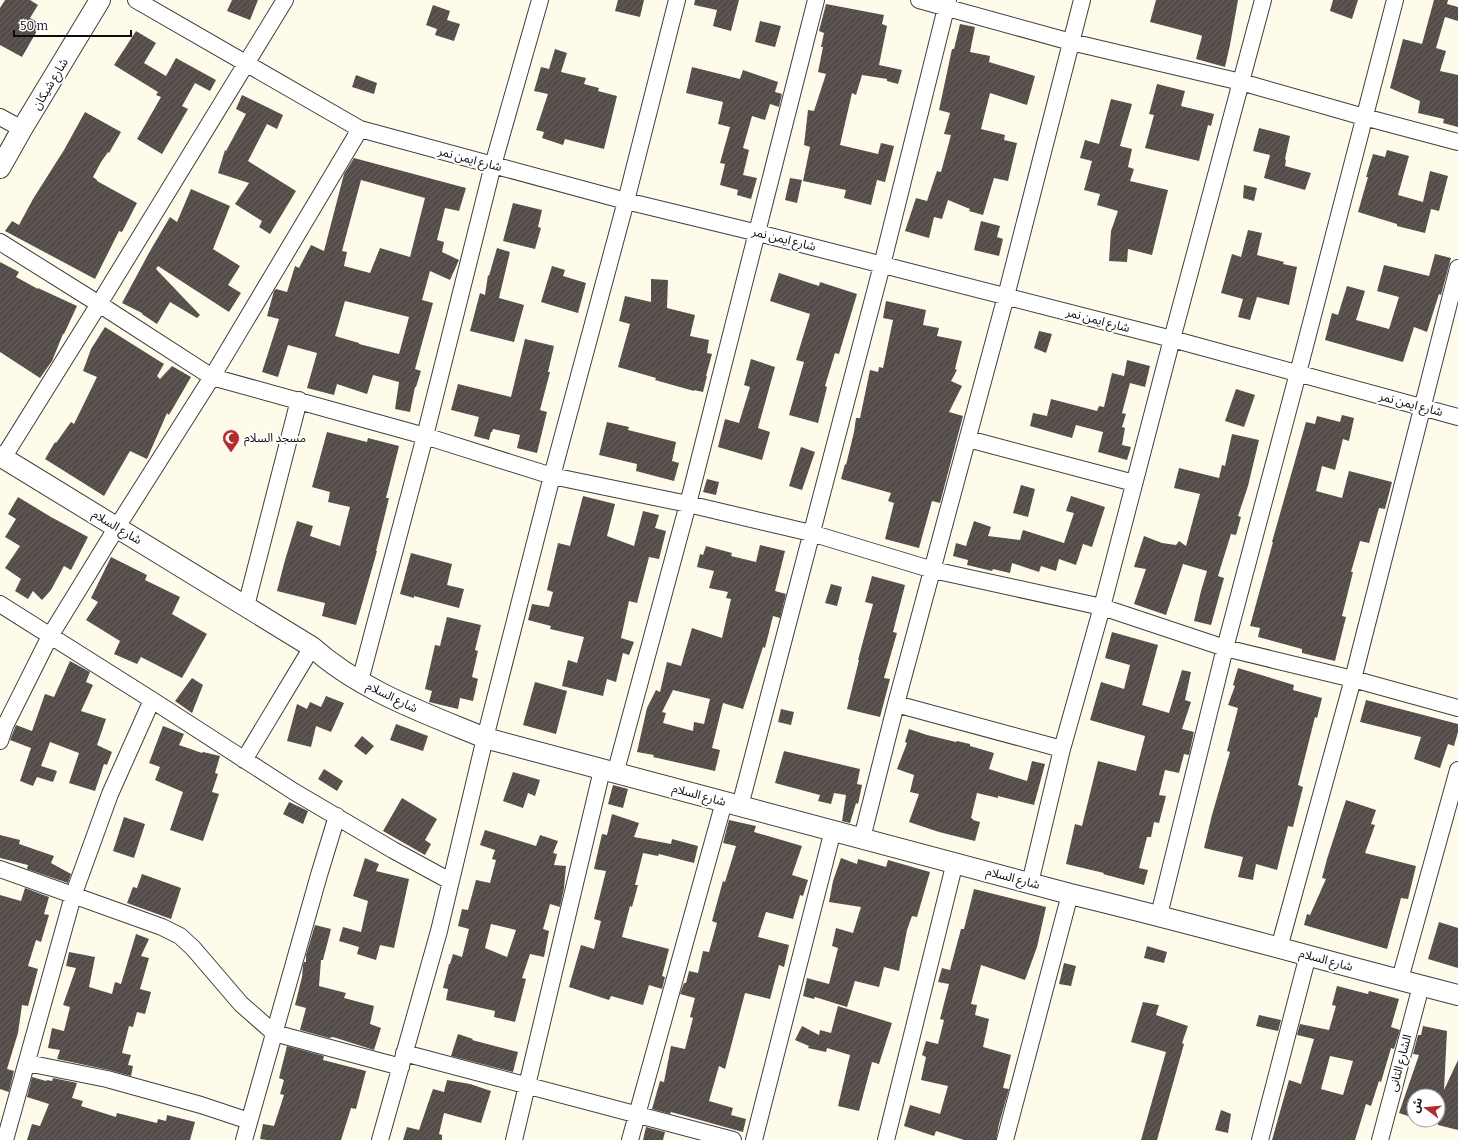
<svg xmlns="http://www.w3.org/2000/svg" width="1458" height="1140" font-family="Bitter,'Noto Sans Arabic',serif">
	<style>
		.building { fill: url(#building-hatch); fill-rule: evenodd }
		.lines { fill: none; stroke-linecap: round; stroke-linejoin: round }
		.minor-casing { stroke: #3f3f3f; stroke-width: 18 }
		.tertiary-casing { stroke: #3f3f3f; stroke-width: 22 }
		.minor { stroke: #fff; stroke-width: 16 }
		.tertiary { stroke: #fff; stroke-width: 20 }
		.labels { text-anchor: middle; dominant-baseline: central; stroke-width: 4; stroke-linejoin: round; paint-order: stroke }
		.street-label { font-size: 12px; fill: #0c0c0c; stroke: #fff }
		.poi-label { font-size: 12px; fill: #0c0c0c; stroke: #fff; text-anchor: start }
	</style>
	<defs>
		<pattern id="building-hatch" width="6" height="6" patternUnits="userSpaceOnUse"><rect width="6" height="6" fill="#544d49"/><path d="M-1 1l2-2M0 6l6-6M5 7l2-2" fill="none" stroke="#68625f"/></pattern>
	</defs>
	<rect width="100%" height="100%" fill="#fefbeb"/>
	<path class="building" d="M5 0H30L38 5 30 18 41 24 22 57 0 45V8Z
		M232 0H258L250 20 227 11Z
		M618 0H644L640 17 615 11Z
		M695 0H739L731 31 713 26 717 10 694 5Z
		M1156 0H1238L1230 45 1225 67 1196 59 1202 36 1200 35 1150 22Z
		M1333 0H1358L1352 19 1330 11Z
		M1434 0H1448L1447 4 1458 7V21L1445 17 1436 48 1446 51 1440 71 1458 75V127L1443 123 1444 119 1418 113 1420 101 1390 88 1403 39 1422 44Z
		M826 4 884 15 882 24 887 26 879 65 902 70 898 84 887 81V79L862 75 856 95 852 93 840 145 878 154 881 143 894 146 885 182 877 180 871 205 844 198 846 190 803 181 810 147 804 145 808 110 814 111 826 74 818 72 823 47H821L824 33 819 31Z
		M433 5 450 11 447 20 460 24 454 41 435 35 437 29 426 25Z
		M760 21 781 26 775 47 755 42Z
		M960 24 975 27 970 52 990 56 989 62 1035 76 1027 105 990 93 981 129 1005 135 1004 140 1017 143 1008 181 994 178 983 215 969 211 970 209 948 200 942 219 934 217 929 238 905 231 916 198 927 201 937 171 941 172 951 135 944 134 950 113 939 110 952 49H954Z
		M136 31 156 43 144 63 166 76 176 58 216 80 210 91 195 83 182 106 188 109 162 154 137 139 161 97 156 95 158 92 114 65Z
		M555 49 567 53 561 72 586 78 584 84 599 88 598 91 617 96 604 149 565 139 563 145 542 138 544 132 536 130 548 94 534 91 541 67 549 69Z
		M692 67 740 79 743 70 778 82 775 92 782 94 779 107 770 104 765 120 752 116 743 148 749 150 743 175 757 178 751 199 737 195 738 190 720 185 725 164 720 163 730 127 718 124 723 102 686 93Z
		M356 75 377 83 374 94 352 87Z
		M1157 84 1185 91 1181 106 1214 114 1211 126 1208 125 1199 161 1145 148 1154 115 1149 114Z
		M242 95 283 115 277 129 267 124 248 161 296 191 270 234 259 227 262 221 235 204 249 183 218 173 225 150 226 151 246 114 236 109Z
		M1111 99 1132 104 1120 146 1132 149 1128 167 1134 169 1130 181 1168 190 1152 255 1128 249 1127 262 1109 261 1111 231 1118 211 1097 205 1100 194 1084 190 1092 161 1080 158 1085 140 1099 144Z
		M85 112 121 132 109 153 108 152 101 162 93 177 97 180V181L137 203 122 232 119 231 95 279 5 231 12 221 19 225 33 199 64 150Z
		M1259 128 1290 136 1285 159 1286 160 1285 166 1311 173 1305 190 1264 178 1270 155 1253 151Z
		M1387 150 1409 156 1398 195 1423 202 1430 171 1448 176 1439 211 1431 209 1425 233 1397 226V224L1358 212 1368 177H1366L1373 154 1385 157Z
		M354 158 466 188 459 211 445 208 437 240 444 242 442 252 459 260 450 280 430 271 422 300 433 303 415 369 421 371 416 387H415L410 412 395 409 399 382 373 375 367 394 337 384 334 395 307 388 317 353 288 345 278 377 262 372 279 319 267 316 274 291 276 289 287 292 295 266 299 268 311 245 324 251 344 174ZM361 180 425 198 410 257 380 248 370 273 344 266 347 252 342 251ZM345 301 409 317 399 354 359 344V343L335 336Z
		M790 178 802 180 797 203 785 200Z
		M1244 185 1257 188 1254 201 1243 198Z
		M191 189 230 206 213 249 240 266 228 285 241 293 229 312 158 266 156 269 200 315 197 318 170 302 157 324 142 314V313L122 303 150 251 170 217 177 222Z
		M513 203 542 210 538 227 541 228 535 249 503 241Z
		M981 221 1000 226 997 237 1003 239 999 256 974 250Z
		M1248 230 1262 233 1257 255 1284 262 1283 264 1297 267 1289 305 1257 297 1250 320 1238 317 1243 299 1221 293 1232 254 1241 257Z
		M497 248 510 252 499 298 524 305 514 342 470 331 480 293 485 295 488 275 489 276Z
		M1435 254 1451 258 1441 295 1439 294 1427 332 1414 327 1403 362 1325 340 1332 313 1338 315 1347 286 1365 291 1356 320 1389 329 1399 297 1377 291 1384 265 1429 276Z
		M0 262 19 272 16 277 38 289V288L77 306 64 334H63L52 361 40 378 0 352Z
		M552 266 565 270 563 276 586 283 578 313 541 302Z
		M779 273 819 286 820 282 857 294 839 354 835 353 825 386 827 387 818 423 789 415 804 362 796 360 810 314 770 301Z
		M651 279 668 280 667 308 695 315 690 336 709 340 707 353 712 354 706 376H707L703 392 694 390V391L655 380 656 378 618 367 630 324 619 321 625 296 651 302Z
		M886 301 926 310 923 325 939 328 937 336 962 341 955 369 957 370 951 381 962 386 949 412 963 416 940 503 932 501 919 548 885 539 894 503 888 501 891 493 841 479 845 464 846 465 854 432 856 418H860L870 370 878 372 879 367 883 368 893 320 883 318Z
		M105 327 164 364 157 376 160 379 172 366 191 377 169 415 167 413 147 459 130 451 104 496 45 459 55 442 56 443 71 422 74 424 97 377 83 371 91 349Z
		M1039 331 1052 334 1046 353 1034 348Z
		M525 339 554 346 548 372H550L540 410 547 412 537 453 517 448 520 435 493 429 492 432H491L489 440 474 436 479 417 451 410 458 384 511 397Z
		M751 359 775 367 758 428 770 432 762 460 718 447 725 419 739 423 750 387 744 385Z
		M1127 360 1150 366 1145 387 1130 383 1122 413 1126 414 1122 427 1125 428 1122 445 1131 447 1127 460 1098 452 1103 432 1076 425 1072 438 1030 426 1033 413 1047 416 1051 399 1097 411 1099 406 1104 407 1112 373 1124 376Z
		M1236 389 1255 395 1244 427 1225 421Z
		M1342 415 1354 418 1349 441 1343 439 1335 470 1322 466 1316 491 1342 498 1349 471 1392 482 1385 509 1379 508 1369 543 1360 541 1351 572H1353L1342 616 1346 617 1335 661 1302 653V649L1258 637 1260 628 1250 626 1273 542H1272L1306 422 1315 424 1317 416 1340 422Z
		M607 422 629 427 628 430 676 442 672 461 679 463 674 481 636 471 637 464 599 455Z
		M327 432 367 442 368 438 399 446 386 498H389L376 551H377L356 625 322 616 325 603 277 591 285 560 297 521 313 526 310 536 340 546 350 507 328 502 330 492 312 487Z
		M1232 434 1259 440 1248 486 1238 516 1241 517 1236 535 1231 534 1218 576 1224 578 1211 625 1194 621 1201 591 1207 571 1183 564 1166 615 1134 604 1146 569 1134 567 1144 536 1162 543 1176 545 1179 541 1186 546 1200 494 1174 488 1179 468 1219 478 1222 465 1225 466Z
		M801 447 815 452 802 490 789 486Z
		M707 479 719 482 716 495 703 492Z
		M1021 485 1035 489 1028 517 1013 513Z
		M583 496 615 504 607 536 634 546 643 511 659 515 655 528 666 531 659 559 649 557 637 603 629 601 621 638 634 642 629 655 623 653 616 682 607 679 603 696 562 686 568 660 577 663 584 637 550 629 551 626 528 620 532 604 549 607 553 592 547 590 558 543 570 546Z
		M1071 496 1105 507 1092 547 1083 544 1076 565 1059 559 1056 571 1041 566 1039 572 1012 563 1010 573 993 569 992 571 967 565 968 560 953 556 956 543 966 546 974 521 991 527 988 536 1020 540 1023 530 1064 543 1074 513 1066 511Z
		M18 497 51 517 88 537 71 570 64 566 51 590 42 600 33 591 28 599 15 591 21 579 5 568 20 546 5 537 16 519 8 514Z
		M760 545 785 551 775 591 786 594 780 618 773 616 765 648 763 647 743 709 723 703 712 748 720 750 715 771 653 757 654 755 637 752 647 708 656 690 660 692 667 662 681 666 692 628 722 638 731 599 726 598 728 592 709 588 714 571 697 567 700 554 703 555 706 546 732 553 731 556 756 562ZM673 690 710 699 704 724 694 722 693 731 663 723 666 713 662 712Z
		M411 553 452 564 447 585 464 589 459 608 414 596V598L400 594Z
		M111 557 147 575 145 580 180 597 172 614 207 634 182 678 141 657 137 664 114 654 120 641 86 620 98 602 91 598Z
		M872 576 905 585 893 632 897 633 884 678 890 679 880 717 847 709 859 660H858L873 604 865 602Z
		M831 584 842 587 837 606 825 603Z
		M447 617 481 625 475 650 478 651 472 677 478 679 473 701 460 698 458 709 429 702 432 691 425 689 435 645 440 646Z
		M1112 632 1158 645 1142 705 1169 713 1182 670 1191 672 1185 700 1191 702 1182 729 1194 732 1189 755 1184 754 1179 773 1165 770 1159 795 1166 796 1159 823 1154 822 1151 837H1147L1139 868 1148 870 1144 885 1103 874 1104 873 1066 864 1075 824 1082 826 1098 761 1136 771 1145 736 1090 720 1101 682 1124 689 1130 665 1105 658Z
		M70 661 90 672 86 682 93 685 81 711 106 719 97 745 112 752 107 765 104 764 95 791 69 783 79 753 50 742 41 766 57 771 53 782 37 777 33 786 20 781 31 748 10 740 16 725 32 731 45 694 54 697Z
		M1238 668 1294 685 1293 690 1322 698 1317 718 1315 717 1298 785 1303 787 1293 827 1288 826 1277 870 1256 864 1253 880 1238 877 1243 857 1204 848 1212 815 1230 752 1227 751 1238 708 1228 705 1235 686 1233 685Z
		M192 678 203 685 192 713 175 701Z
		M535 682 567 691 556 734 523 725Z
		M326 696 344 703 331 732 316 726 311 747 287 741 297 704 307 709 310 702 321 707Z
		M1366 700 1458 724V732L1454 746 1448 744 1440 768 1414 759 1421 737 1360 722Z
		M781 709 794 712 791 725 778 722Z
		M396 724 428 736 423 751 390 740Z
		M163 726 184 734 179 745 202 753 203 752 220 756 215 773 218 774 212 792 219 794 203 841 170 830 183 792 155 780 160 767 149 763Z
		M909 729 927 735 956 742 957 741 970 744V746L994 753 989 769 1027 781 1032 761 1045 764 1034 805 998 796V798L977 793 971 818 973 819V820L980 822 975 841 939 832 909 822 919 794 910 792 914 775 897 769 907 743 905 742Z
		M362 736 374 746 366 755 354 746Z
		M784 751 860 769 857 784 862 785 858 804 856 803 850 823 842 821 846 795 834 793 831 804 818 801 820 795 775 783Z
		M324 769 343 781 337 791 318 779Z
		M513 772 540 780 535 796 528 793 523 808 503 801Z
		M613 785 628 789 623 808 608 804Z
		M402 798 437 819 425 840 431 844 425 855 383 831Z
		M1346 800 1376 810 1371 824 1375 825 1365 853 1416 866 1408 899 1401 898 1387 949 1304 925 1307 914 1310 915 1326 879 1322 878 1327 859Z
		M289 802 308 811 303 824 283 814Z
		M612 814 639 823 634 837 671 844 672 839 698 846 694 863 659 854 658 856 643 853 635 885H638L632 907 630 906 622 937 669 949 662 976 665 977 662 989 649 985 643 1005 611 996 609 1000 569 987 581 945 594 949 601 921 594 919 606 871 594 869 602 834 607 835Z
		M124 817 145 824 134 858 113 851Z
		M729 820 756 826 754 832 802 846 792 875 808 880 803 896 800 895 793 919 766 912 758 937 789 945 784 967 779 965 770 999 745 993 725 1069 719 1066 709 1101 733 1108 731 1115 746 1119 743 1132 671 1112 670 1114 652 1109 660 1081 664 1082 671 1046 685 1049 693 1018 690 1017 695 998 680 994 684 983H686L689 971 698 973 703 951 709 952 717 923 712 921 723 881 725 882 736 846 723 843Z
		M485 830 536 846 540 835 558 841 553 853 557 854 554 865 566 866 564 888 560 907 550 904 543 929 549 931 544 957 530 954 522 978 526 979 515 1022 494 1017 495 1011 446 1000 448 989 443 988 449 964H450L453 954 462 957 469 929 458 926 462 909 468 910 476 880 490 883 496 860 492 859 495 850 480 845ZM491 924 516 930 507 957 485 948Z
		M0 835 20 840 19 844 54 856 51 863 71 874 68 883 27 869 28 865 0 858Z
		M365 858 379 864 376 871 409 879 394 948 380 945 376 960 357 954 359 947 339 941 343 927 361 932 368 901 353 896Z
		M841 858 857 864 858 859 886 867 888 860 930 872 917 917 912 916 907 930 899 971 884 967 879 987 855 981 847 1007 815 997 814 999 803 996 807 978 829 984 838 948 832 946 836 928 853 933 861 907 829 902 833 881Z
		M142 874 181 888 171 919 127 903 133 887 137 888Z
		M25 888 49 897 44 914 49 915 41 942 36 940 28 966 38 969 28 1006 22 1005 18 1033 7 1069 14 1071 9 1092 0 1089V895L21 901Z
		M974 889 1046 907 1037 947 1025 980 981 965 971 1004 977 1005 975 1015 989 1019 983 1047 1011 1055 1003 1088 1009 1089 999 1124 996 1140H964L936 1131 934 1136 904 1126 910 1105 940 1114 948 1086 921 1080 926 1057 922 1055 926 1041 938 1044 944 1020 940 1019 949 984 938 982 942 968 950 970 961 929H964Z
		M1439 922 1458 928V968L1428 959Z
		M315 925 331 929 323 960H321L319 986 346 993 344 998 374 1006 370 1024 381 1028 374 1050 333 1037 329 1038 300 1030 306 1008 295 1005 302 977 303 965 304 962H306V955Z
		M136 934 149 939 141 956 149 958 140 989 151 992 145 1014 137 1012 133 1027 129 1026 122 1053 131 1055 128 1065 133 1066 131 1076 109 1070 57 1059 60 1050 48 1048 52 1028 64 1031 70 1007 63 1005 76 968 66 966 69 952 95 957 89 987 112 994 115 982 121 984Z
		M1147 946 1167 952 1164 963 1144 958Z
		M1064 963 1076 966 1071 986 1059 984Z
		M1337 986 1368 994 1369 991 1399 999 1391 1027 1400 1030 1394 1049 1391 1048 1381 1082 1379 1081 1371 1106 1366 1104 1355 1140H1272L1289 1080 1301 1084 1314 1039 1297 1035 1300 1024 1329 1030 1336 1006 1332 1005ZM1330 1056 1353 1061 1343 1095 1321 1089Z
		M1143 1002 1159 1005 1156 1015 1188 1026 1182 1043 1184 1044 1157 1140H1141L1166 1052 1131 1042Z
		M838 1006 892 1023 879 1064 872 1062 859 1111 838 1106 850 1055 827 1048 826 1052 808 1048 809 1046 795 1040 802 1026 819 1035 820 1030 831 1033Z
		M1259 1015 1281 1020 1278 1031 1256 1026Z
		M1423 1026 1447 1031 1444 1090 1458 1060V1130L1438 1125V1102L1441 1096H1414V1118L1399 1113 1419 1055 1413 1054 1418 1035H1421Z
		M458 1034 473 1039 472 1040 518 1052 513 1072 451 1056Z
		M287 1046 324 1056 323 1060 366 1071 356 1109 351 1108 341 1140H267L260 1139 263 1124 274 1126 284 1095 280 1094 284 1080 279 1078Z
		M32 1077 46 1081 47 1080 52 1081 53 1078 77 1083 72 1098 83 1101 81 1106 116 1117 117 1113 157 1123 158 1119 166 1121 167 1115 195 1122 190 1140H27L32 1124 40 1126 49 1104 27 1097Z
		M447 1080 470 1084 491 1091 481 1123 444 1113 439 1134 442 1135V1140H403L407 1127 419 1130 433 1089 444 1092Z
		M1221 1110 1231 1114 1228 1133 1215 1130Z
		M646 1127 665 1132 663 1140H643Z"/>
	<g class="lines">
		<g class="minor-casing">
			<path id="minor" d="M136 0 360 129 626 201 758 233 1172 339 1458 417
				M919 0 1071 42 1241 82 1364 117 1458 142
				M0 117 22 129
				M0 242 99 304 212 377 425 436 552 476 688 504 811 533 933 570 1102 607 1225 648 1353 679 1458 708
				M968 439 1134 483
				M3 458 99 304 285 0
				M0 604 152 700 293 791 393 850 450 881
				M246 606 299 400
				M360 681 425 436 493 165 540 0
				M896 704 1062 749
				M0 741 5 726 50 636 117 527 212 377 360 129
				M244 760 312 647
				M615 774 688 504 816 0
				M740 806 882 265 948 0
				M862 838 896 704 1006 296 1082 0
				M0 869 162 927 180 936 193 948 241 1004 274 1033 401 1067
				M1030 883 1062 749 1102 607 1172 339 1263 0
				M1159 915 1225 648 1298 373 1395 0
				M1279 948 1353 679 1458 268
				M1400 979 1458 770
				M404 1053 733 1140
				M27 1063 107 1079 201 1105 249 1121
				M5 1140 73 896 110 794 152 700
				M244 1140 319 875 337 816
				M380 1140 439 931 485 738 552 476 626 201 677 0
				M514 1140 602 770
				M630 1140 724 802
				M754 1140 833 830
				M886 1140 955 862
				M1005 1140 1070 894
				M1260 1140 1308 955
				M1380 1140 1421 986"/>
		</g>
		<g class="tertiary-casing">
			<path id="tertiary" d="M0 168 22 129 100 0
				M0 456 312 647C361 691 425 713 485 738L1070 894C1200 925 1328 962 1458 995"/>
		</g>
		<use href="#minor" class="minor"/>
		<use href="#tertiary" class="tertiary"/>
	</g>
	<defs>
		<g id="mosque-pin" transform="scale(0.9)"><path d="M0 17L-7.5 6A9.5 9.5 0 1 1 7.5 6Z" fill="#b42b2c" stroke="#fff"/><path d="M3.5-4.9A6 6 0 1 0 3.5 4.9A5 5 0 1 1 3.5-4.9Z" fill="#fff"/></g>
	</defs>
	<g fill-rule="evenodd">
		<use href="#mosque-pin" x="231" y="438"/>
	</g>
	<g class="labels">
		<g class="street-label">
			<text transform="translate(50 84) rotate(-59)">شارع شيكان</text>
			<text transform="translate(470 159) rotate(15)">شارع ايمن نمر</text>
			<text transform="translate(784 239) rotate(14)">شارع ايمن نمر</text>
			<text transform="translate(1098 320) rotate(15)">شارع ايمن نمر</text>
			<text transform="translate(1411 404) rotate(15)">شارع ايمن نمر</text>
			<text transform="translate(117 527) rotate(31)">شارع السلام</text>
			<text transform="translate(392 697) rotate(26)">شارع السلام</text>
			<text transform="translate(699 795) rotate(15)">شارع السلام</text>
			<text transform="translate(1013 878) rotate(15)">شارع السلام</text>
			<text transform="translate(1326 960) rotate(15)">شارع السلام</text>
			<text transform="translate(1400 1063) rotate(-75)">الشارع التانى</text>
		</g>
		<g class="poi-label">
			<text x="244" y="438">مسجد السلام</text>
		</g>
	</g>
	<g transform="translate(1426 1108) rotate(286)"><circle r="19" fill="#ffffff" stroke="#9e9e9e"/>
	<path d="M0-3L7 15L0 10L-7 15Z" fill="#b42b2c"/>
	<text y="-6" font-size="11" font-weight="bold" text-anchor="middle" fill="#0c0c0c">ش</text>
	</g>
	<path d="M14 30v6h117v-6" fill="none" stroke="#0c0c0c" stroke-width="2"/>
	<text x="20" y="30" font-size="12" fill="#0c0c0c" stroke="#ffffff" stroke-width="3" paint-order="stroke">50 m</text>
</svg>
